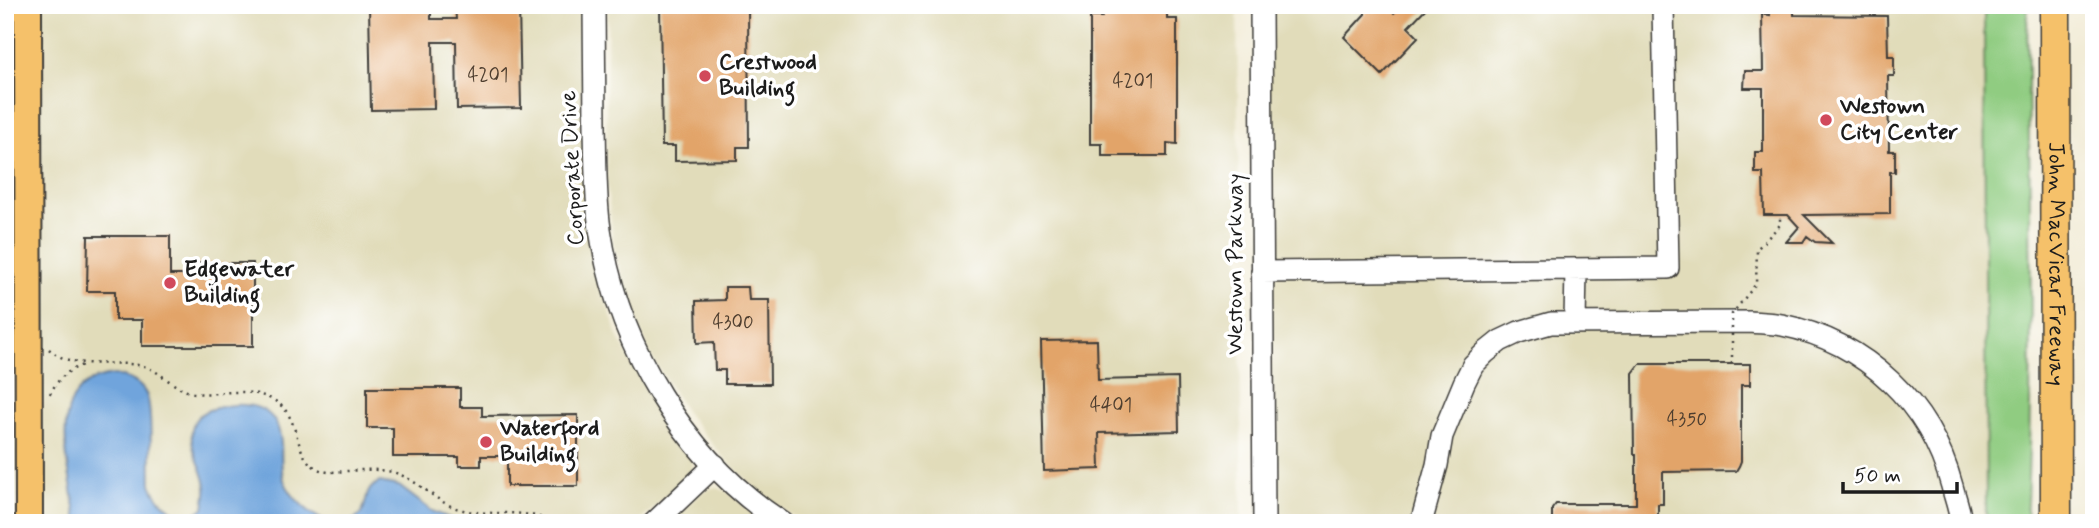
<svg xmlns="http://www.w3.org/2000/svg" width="2099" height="528" font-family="Mynerve,sans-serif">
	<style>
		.built { fill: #e1dcba }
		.green { fill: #90cc81; stroke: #56744e; stroke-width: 2 }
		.water { fill: #70a4dc; stroke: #46607c; stroke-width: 2 }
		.building { fill: #e2a469 }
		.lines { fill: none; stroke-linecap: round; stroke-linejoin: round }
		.minor-casing { stroke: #3c3b38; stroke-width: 24 }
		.major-casing { stroke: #3c3b38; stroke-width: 30 }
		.highway-casing { stroke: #3c3b38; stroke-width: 33 }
		.path { stroke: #3c3b38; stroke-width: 2.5; stroke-dasharray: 2 5; stroke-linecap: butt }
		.minor { stroke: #fff; stroke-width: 21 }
		.major { stroke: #f5c16b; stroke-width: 26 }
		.highway { stroke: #f5c16b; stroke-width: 30 }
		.path-bridge { stroke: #3c3b38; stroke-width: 2.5; stroke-dasharray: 2 5; stroke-linecap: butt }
		.poi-dot { fill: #d1495b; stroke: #fff; stroke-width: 2.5 }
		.labels { text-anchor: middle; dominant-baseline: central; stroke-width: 7; stroke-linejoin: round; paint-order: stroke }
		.number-label { font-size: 19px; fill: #4e3e2f }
		.poi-label { font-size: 23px; font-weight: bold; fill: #1c1c1c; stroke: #fff; text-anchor: start }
		.street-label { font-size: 23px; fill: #1c1c1c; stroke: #fff }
	</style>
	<rect width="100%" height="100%" fill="#fff"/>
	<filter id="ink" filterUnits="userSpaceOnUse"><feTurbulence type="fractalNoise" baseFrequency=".0143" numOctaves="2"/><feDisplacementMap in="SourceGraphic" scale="14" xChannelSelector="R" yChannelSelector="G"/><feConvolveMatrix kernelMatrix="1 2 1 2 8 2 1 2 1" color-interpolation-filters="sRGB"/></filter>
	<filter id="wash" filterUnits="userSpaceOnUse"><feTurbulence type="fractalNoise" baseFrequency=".00686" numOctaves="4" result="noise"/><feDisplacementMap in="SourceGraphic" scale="28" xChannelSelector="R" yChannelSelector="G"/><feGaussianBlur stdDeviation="1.57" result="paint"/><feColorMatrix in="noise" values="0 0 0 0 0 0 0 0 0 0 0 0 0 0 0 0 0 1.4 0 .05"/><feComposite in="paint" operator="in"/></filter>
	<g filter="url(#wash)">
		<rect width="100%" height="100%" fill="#f2ecd7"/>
		<path class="built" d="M36 5H582L586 205 593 252 599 280 617 334 629 359 656 408 692 457 691 471 638 523H36Z
			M608 5H1237L1242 523H803L768 499 724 458 685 411 653 359 629 303 613 243 607 182 606 94Z
			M1261 5H1984L1986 523H1264Z
			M715 487 727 492 764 523H670L704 491Z"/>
		<path class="green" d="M1984 5H2027C2029 178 2035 351 2026 523H1986Z"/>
		<path class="water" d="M114 375C127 377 140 382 146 394 153 407 150 465 151 484 157 501 170 511 187 518L204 508C205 501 207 494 206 487 204 467 189 451 192 430 193 419 202 411 213 409 245 400 278 403 281 443 282 455 280 469 284 480 291 498 312 517 330 523H77C73 476 38 382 114 375Z
			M380 482 399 486 432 511 461 523H344C349 521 356 520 359 516 370 504 361 490 380 482Z"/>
		<g id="blocks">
			<path class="building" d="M369 5H431V19H456L455 5H519L521 108 457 109 456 42H433L434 109 371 110Z
				M660 5H748L749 147H737V160L675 161V146H662Z
				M1102 5H1167V19H1177V144L1167 143V156H1102V144H1090V17H1102Z
				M1381 5H1385L1394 13 1402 5H1429L1408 27 1418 37 1382 75 1344 37 1365 14V10L1375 11Z
				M1770 5H1794V15L1887 16 1888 56H1894V76H1888L1889 151H1895V172H1890V214L1804 215 1832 243 1815 242 1807 236 1803 242H1786L1799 227 1788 215H1764L1763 173H1755V152H1763V88H1744L1745 71H1763L1762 14 1770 15Z
				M88 236H170V275H198V263H253V346H142V320H115V291H87Z
				M725 287H748L749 300H769L770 384H725V370H715L714 342 697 343 696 301 725 300Z
				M1097 340 1098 380 1178 378 1179 431 1099 433 1100 469 1044 471 1041 341Z
				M1640 364H1750V385H1741V461L1739 466 1736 471 1663 472V504H1658V523H1552V509L1556 504H1636V454H1634L1633 373Z
				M367 388H460V407H482V416L578 415V486H507V456H481V466H459V457H393V428H367Z"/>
		</g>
	</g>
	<g filter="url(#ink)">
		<use href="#blocks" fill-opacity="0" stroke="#3c3b38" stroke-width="2"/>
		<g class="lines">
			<g class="minor-casing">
				<path id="minor" d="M594 5C594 46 595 87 595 128 596 161 595 195 600 229 617 344 684 459 783 523
					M1261 5 1264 523
					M1262 272 1668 268 1663 5
					M1575 322 1576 269
					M654 523 715 465
					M1421 523 1437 465 1442 436 1464 383 1473 365 1485 353 1500 341 1519 332 1551 323 1750 322C1760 323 1771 323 1782 325 1866 342 1930 404 1952 486 1955 498 1960 510 1961 523"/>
			</g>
			<g class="major-casing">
				<path id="major" d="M28 5 29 523"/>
			</g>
			<g class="highway-casing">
				<g id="highway">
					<path id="s1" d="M2055 5 2056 523"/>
				</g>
			</g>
			<path class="path" d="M49 349C74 372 112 359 143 366 162 371 175 391 195 393 221 396 241 386 269 398 307 413 287 465 328 472 352 472 381 465 403 476 425 486 439 505 463 510 493 517 526 507 553 523
				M50 394C57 380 67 370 83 365"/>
			<use href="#minor" class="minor"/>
			<use href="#major" class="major"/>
			<use href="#highway" class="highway"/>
			<path class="path-bridge" d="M1732 364V314L1756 284 1757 249 1780 225V215"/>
		</g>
	</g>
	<g class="poi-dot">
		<circle cx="705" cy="76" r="7"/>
		<circle cx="1826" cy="120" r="7"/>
		<circle cx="170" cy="283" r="7"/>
		<circle cx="486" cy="442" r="7"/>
	</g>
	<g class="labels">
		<g class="number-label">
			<text x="488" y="75">4201</text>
			<text x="1133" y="81">4201</text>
			<text x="733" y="322">4300</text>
			<text x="1111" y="405">4401</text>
			<text x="1687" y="419">4350</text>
		</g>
		<g class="poi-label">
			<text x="719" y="63">Crestwood<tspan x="719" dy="26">Building</tspan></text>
			<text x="1840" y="107">Westown<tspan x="1840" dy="26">City Center</tspan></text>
			<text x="184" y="270">Edgewater<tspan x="184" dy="26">Building</tspan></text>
			<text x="500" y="429">Waterford<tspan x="500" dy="26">Building</tspan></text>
		</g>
		<g class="street-label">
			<text transform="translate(573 168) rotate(-93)">Corporate Drive</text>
			<text transform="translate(1236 264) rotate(-90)">Westown Parkway</text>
			<text stroke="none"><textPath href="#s1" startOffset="259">John MacVicar Freeway</textPath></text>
		</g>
	</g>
	<rect width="2099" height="528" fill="none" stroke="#fff" stroke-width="28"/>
	<path d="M1843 482v10h114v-10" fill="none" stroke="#1c1c1c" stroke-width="3.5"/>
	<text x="1854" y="482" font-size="21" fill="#1c1c1c" stroke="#ffffff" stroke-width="5" paint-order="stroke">50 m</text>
</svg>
